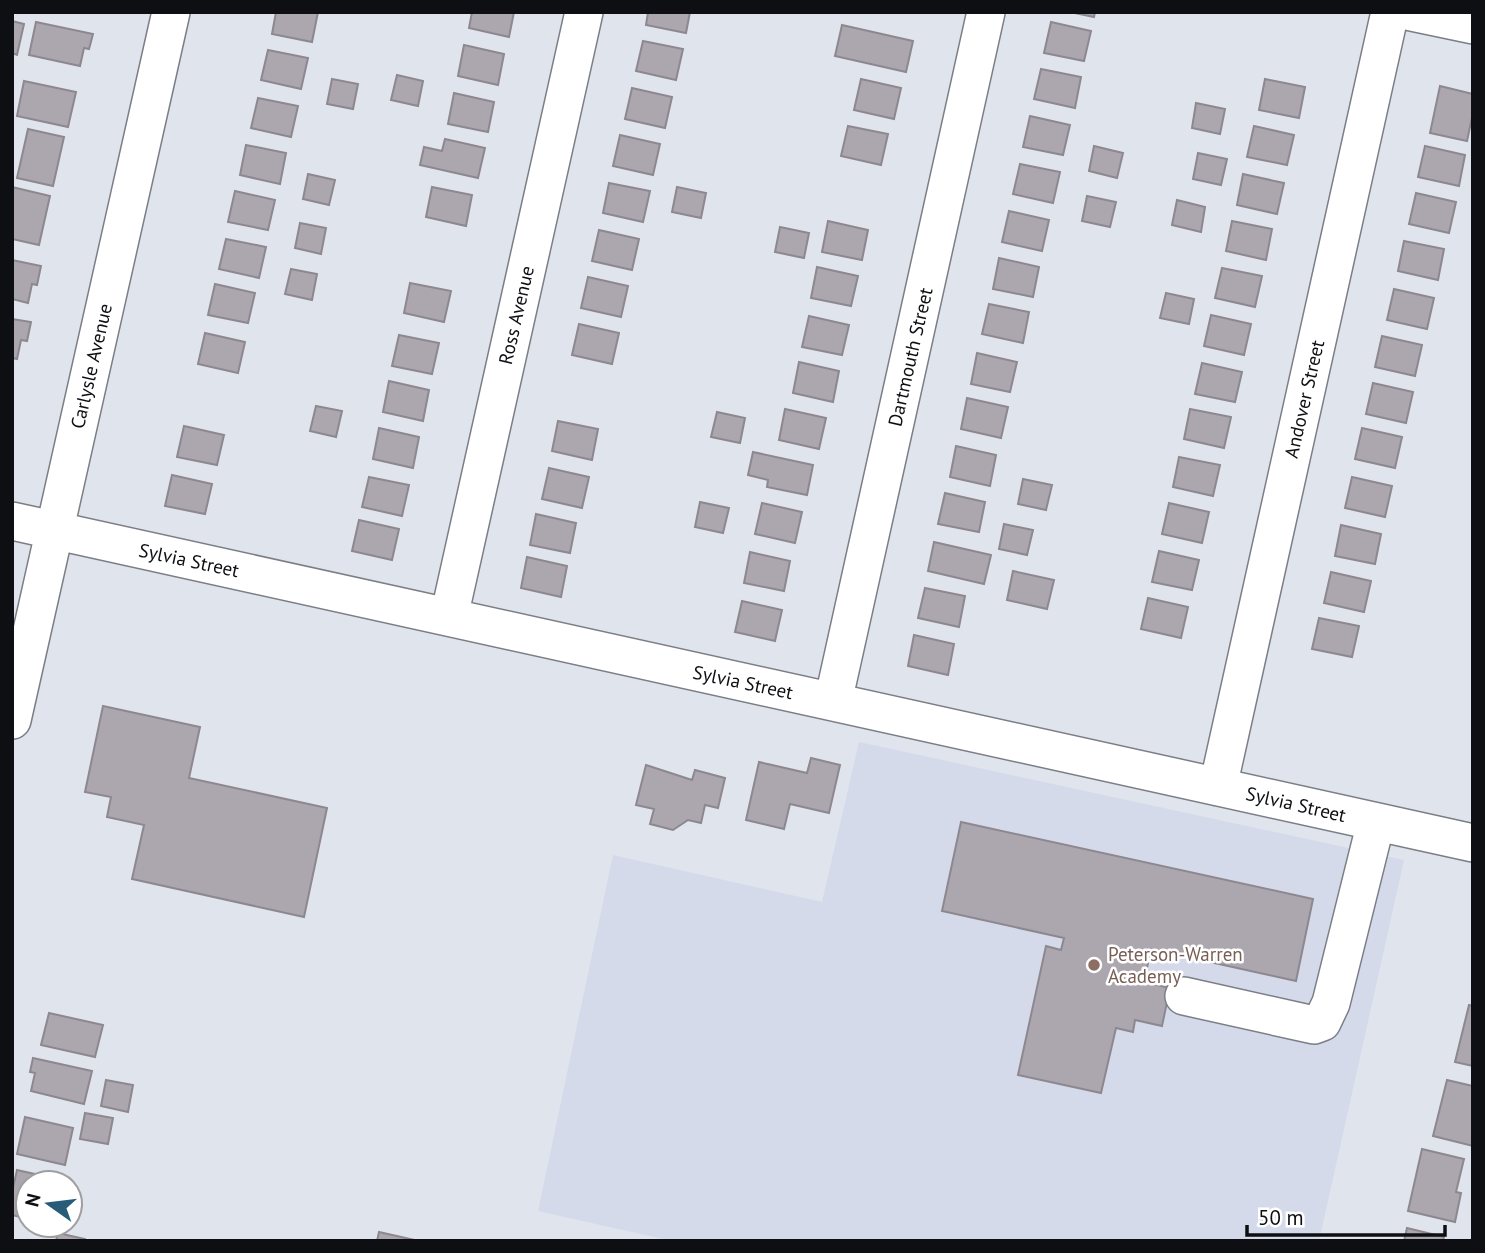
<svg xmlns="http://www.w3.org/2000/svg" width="1485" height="1253" font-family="'PT Sans',sans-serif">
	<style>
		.built { fill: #d4daea }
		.building { fill: #aca6ae; stroke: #8d888f; stroke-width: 2 }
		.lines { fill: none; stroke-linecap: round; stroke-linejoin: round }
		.minor-casing { stroke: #7b7e86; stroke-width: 40 }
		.minor { stroke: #fff; stroke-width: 37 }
		.education-dot { fill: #8d6e63; stroke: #fff; stroke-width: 2.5 }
		.labels { text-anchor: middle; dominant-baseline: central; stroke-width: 5; stroke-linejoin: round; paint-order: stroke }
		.street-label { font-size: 19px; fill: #0e0f12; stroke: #fff }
		.education-label { font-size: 19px; fill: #785e54; stroke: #fff; text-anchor: start }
	</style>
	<rect width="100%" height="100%" fill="#e0e4ed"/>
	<path class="built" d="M859 742 1404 860 1319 1241H672L538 1211 613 855 822 902Z"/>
	<path class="building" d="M276 12H318L312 42 272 34Z
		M472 12H514L509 37 469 28Z
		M648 12H690L686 33 646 25Z
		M1070 12H1095L1094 17Z
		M12 21 24 24 17 55 12 53Z
		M36 22 93 34 89 49 84 48 80 66 29 55Z
		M1051 22 1091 31 1084 61 1044 53Z
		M842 25 913 41 906 72 835 56Z
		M643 41 683 49 676 80 636 71Z
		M464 45 504 54 498 85 458 76Z
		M268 50 308 58 301 89 261 80Z
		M1041 69 1081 77 1075 108 1034 99Z
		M397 75 423 81 418 106 391 100Z
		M332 79 358 84 353 109 327 104Z
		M861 79 901 88 894 119 854 110Z
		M1265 79 1305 87 1299 118 1259 110Z
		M24 81 76 92 68 127 17 116Z
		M1440 86 1473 94V113L1467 141 1430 133Z
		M632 88 672 97 665 128 625 119Z
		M454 93 494 102 488 132 448 124Z
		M258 98 298 106 291 137 251 128Z
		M1196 103 1225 109 1220 134 1192 128Z
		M1030 116 1070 125 1063 155 1023 147Z
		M848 126 888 134 881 165 841 156Z
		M1254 126 1294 135 1287 165 1247 157Z
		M28 129 64 137 53 186 17 178Z
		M620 135 660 144 653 175 613 166Z
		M445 139 485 148 478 178 420 165 424 147 442 151Z
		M246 145 286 153 280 184 240 175Z
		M1094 146 1123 153 1117 178 1089 171Z
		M1425 146 1465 155 1459 186 1418 177Z
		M1198 153 1227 159 1221 185 1193 179Z
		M1020 164 1060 172 1053 203 1013 194Z
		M308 174 335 180 329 205 303 199Z
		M1243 174 1284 183 1277 214 1237 205Z
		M609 183 650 191 643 222 603 213Z
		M12 187 50 196 39 245 12 239Z
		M432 187 472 195 466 226 426 217Z
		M677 187 706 193 701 218 672 212Z
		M235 191 275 200 268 230 228 222Z
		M1416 193 1456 202 1449 233 1409 224Z
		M1087 196 1116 202 1110 227 1082 221Z
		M1177 200 1205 207 1201 232 1172 225Z
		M1009 211 1049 220 1042 251 1002 242Z
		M828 221 868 230 862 260 822 252Z
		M1232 221 1272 229 1266 260 1226 251Z
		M300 223 326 228 321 254 295 248Z
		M780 227 809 233 804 258 775 252Z
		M599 230 639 239 632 270 592 261Z
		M226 239 266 247 259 278 219 269Z
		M1404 241 1444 249 1438 280 1398 271Z
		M999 258 1039 267 1033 297 993 289Z
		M12 260 41 266 37 285 32 284 28 303 12 299Z
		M817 267 858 276 851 306 811 298Z
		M1222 268 1262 276 1255 307 1215 298Z
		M291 269 317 274 312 300 285 294Z
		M588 277 628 286 621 317 581 308Z
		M410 283 451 291 444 322 404 313Z
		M215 284 255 293 248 323 208 315Z
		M1394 289 1434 298 1427 329 1387 320Z
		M1166 293 1194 299 1189 324 1160 318Z
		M989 304 1029 312 1023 343 982 334Z
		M1211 315 1251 324 1244 355 1204 346Z
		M809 316 849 325 842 355 802 347Z
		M12 319 31 322 27 341 21 340 17 359 12 358Z
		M579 324 619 333 612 364 572 355Z
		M205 333 245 342 238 373 198 364Z
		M399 335 439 343 432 374 392 366Z
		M1382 336 1422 345 1415 376 1375 367Z
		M977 353 1017 362 1010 392 971 384Z
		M799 362 839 371 833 402 793 393Z
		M1202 363 1242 372 1235 402 1195 394Z
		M389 381 429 390 423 421 383 412Z
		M1373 383 1413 392 1406 423 1366 414Z
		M967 398 1008 407 1001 438 961 429Z
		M316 406 342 411 336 437 310 431Z
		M785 409 826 418 819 449 779 440Z
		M1190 409 1231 417 1224 448 1184 439Z
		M717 412 745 418 740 443 711 437Z
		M558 421 598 429 592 460 552 451Z
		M184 426 224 435 217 465 177 457Z
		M379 428 419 437 413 468 373 459Z
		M1362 428 1402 437 1395 468 1355 459Z
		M956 446 996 455 990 486 950 477Z
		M753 452 813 465 807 495 767 487 768 480 748 475Z
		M1179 457 1220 465 1213 496 1173 487Z
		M549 468 589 477 582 508 542 499Z
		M172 475 212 484 205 514 165 506Z
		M369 477 409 485 402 516 362 507Z
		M1352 477 1392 486 1385 517 1345 508Z
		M1023 479 1052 485 1046 510 1018 504Z
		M945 493 985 502 979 532 938 524Z
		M700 502 729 508 723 533 695 527Z
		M762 503 802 512 795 543 755 534Z
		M1169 503 1209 512 1202 543 1162 534Z
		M536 514 576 523 570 553 530 545Z
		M359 520 399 529 392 560 352 551Z
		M1004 524 1033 530 1027 555 999 549Z
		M1341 525 1381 534 1375 564 1335 556Z
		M934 542 991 555 984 584 928 571Z
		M1159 551 1199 560 1192 590 1152 582Z
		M750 552 790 561 784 591 744 583Z
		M527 557 567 566 561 597 521 588Z
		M1013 571 1054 580 1047 609 1007 600Z
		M1331 572 1371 581 1364 612 1324 603Z
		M925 588 965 596 959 627 918 618Z
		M1148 598 1188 607 1181 638 1141 629Z
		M742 601 782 610 775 641 735 632Z
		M1319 618 1359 626 1352 657 1312 649Z
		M914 635 954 644 948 675 908 666Z
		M103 706 200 727 189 778 327 808 304 917 132 879 144 825 107 817 111 797 85 792Z
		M811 758 840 765 829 813 790 804 784 829 746 820 759 762 807 773Z
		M646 765 692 780 695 770 725 778 718 808 705 805 701 823 688 820 673 830 650 824 654 809 636 805Z
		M961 822 1313 899 1296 981 1151 949 1144 982 1170 988 1162 1026 1135 1020 1133 1032 1116 1028 1101 1093 1018 1075 1046 946 1061 950 1064 938 942 911Z
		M1469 1005 1473 1006V1066L1455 1062Z
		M49 1013 103 1025 95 1057 41 1045Z
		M33 1058 92 1071 84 1104 31 1091 35 1073 30 1072Z
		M106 1080 133 1085 128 1112 101 1106Z
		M1447 1080 1473 1086V1146L1433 1136Z
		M85 1113 113 1118 108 1144 80 1139Z
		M25 1117 73 1128 65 1165 17 1154Z
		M1422 1149 1464 1159 1456 1192 1461 1193 1455 1222 1408 1211Z
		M17 1170 53 1178 52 1183H28V1219L12 1215V1192Z
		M1407 1228 1444 1237 1443 1241H1404Z
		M379 1232 419 1241H377Z
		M58 1233 85 1239V1241H56Z"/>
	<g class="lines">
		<g class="minor-casing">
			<path id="minor" d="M1411 12 1473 25
				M12 521 1473 843
				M449 617 584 12
				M833 702 986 12
				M12 720 171 12
				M1218 787 1390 12
				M1184 996 1314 1025 1322 1022 1331 1003 1376 822"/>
		</g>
		<use href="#minor" class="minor"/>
	</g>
	<circle class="education-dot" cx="1094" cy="965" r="7"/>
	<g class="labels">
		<g class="street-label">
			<text transform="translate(516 315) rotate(-77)">Ross Avenue</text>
			<text transform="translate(910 357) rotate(-77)">Dartmouth Street</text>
			<text transform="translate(91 366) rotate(-77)">Carlysle Avenue</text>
			<text transform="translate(1304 399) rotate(-77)">Andover Street</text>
			<text transform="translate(189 560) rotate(12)">Sylvia Street</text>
			<text transform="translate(743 682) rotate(12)">Sylvia Street</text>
			<text transform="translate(1296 804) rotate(13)">Sylvia Street</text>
		</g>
		<g class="education-label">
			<text x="1108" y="954">Peterson-Warren<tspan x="1108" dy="22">Academy</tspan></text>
		</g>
	</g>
	<rect width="1485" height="1253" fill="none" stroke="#0e0f12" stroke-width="28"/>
	<g transform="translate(49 1204) rotate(284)"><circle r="33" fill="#ffffff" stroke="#9f9fa0" stroke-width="2"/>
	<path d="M0-5L12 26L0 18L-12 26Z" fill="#275c78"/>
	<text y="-10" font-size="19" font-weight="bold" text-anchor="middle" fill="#0e0f12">N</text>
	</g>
	<path d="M1247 1225v10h198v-10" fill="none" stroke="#0e0f12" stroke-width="3.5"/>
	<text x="1258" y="1225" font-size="21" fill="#0e0f12" stroke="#ffffff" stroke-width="5" paint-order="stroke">50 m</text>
</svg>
